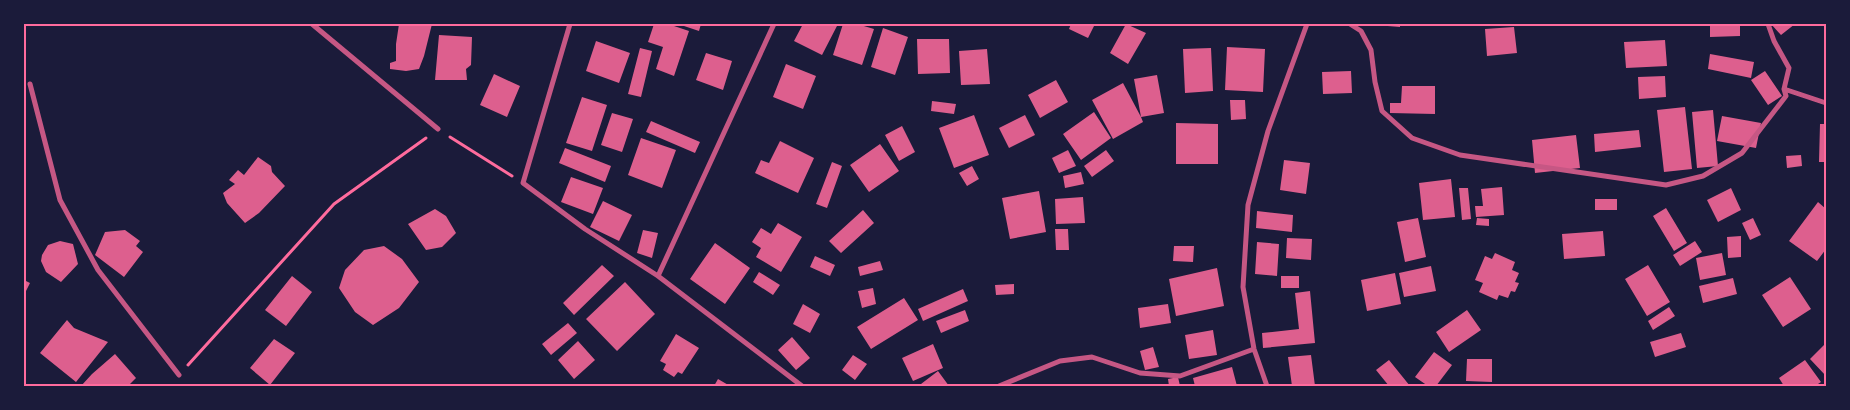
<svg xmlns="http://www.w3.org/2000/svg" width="1850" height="410" font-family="Barlow,sans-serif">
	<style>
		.building { fill: #dd5f8e }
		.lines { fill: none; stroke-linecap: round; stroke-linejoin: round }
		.path { stroke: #ff6b9d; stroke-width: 3 }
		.minor { stroke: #c65784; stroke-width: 5 }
		.neatline { fill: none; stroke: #ff6b9d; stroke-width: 2 }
	</style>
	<rect width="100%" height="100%" fill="#1b1b3a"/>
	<path class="building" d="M399 24H432L424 56 419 69 406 71 390 69V63L396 61V44Z
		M654 24H668L689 31 674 76 656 69 663 47 648 42Z
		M678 24H701L699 31Z
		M803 24H838L822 55 794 41Z
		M843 24H857L874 29 862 65 833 55Z
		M1071 24H1095L1088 38 1069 29Z
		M1126 24 1146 33 1128 64 1110 53Z
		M1363 24H1400V27Z
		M1710 24H1740V36L1710 37Z
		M1771 24H1795L1781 35Z
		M1514 27 1517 53 1487 56 1485 29Z
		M883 28 908 37 895 75 871 67Z
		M439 35 472 37 471 65 466 69 467 80H435Z
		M917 39H949L950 73 918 74Z
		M1665 40 1667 66 1626 68 1624 42Z
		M596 41 630 53 619 83 586 71Z
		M1227 47 1265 49 1263 92 1225 90Z
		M640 48 652 51 641 97 628 94Z
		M1211 48 1213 91 1185 93 1183 49Z
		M987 49 990 84 961 85 959 51Z
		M706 53 732 61 723 90 696 80Z
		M1710 54 1754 62 1751 78 1708 69Z
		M786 64 816 76 803 109 773 97Z
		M1351 71 1352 93 1323 94 1322 72Z
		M1765 71 1782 96 1768 105 1751 80Z
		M494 74 520 86 507 117 480 105Z
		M1157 75 1164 113 1141 117 1143 122 1113 139 1092 100 1123 83 1141 117 1134 79Z
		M1665 76 1666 97 1639 99 1638 77Z
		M1056 80 1068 102 1040 118 1028 95Z
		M1402 86H1435V114L1390 113V103H1401Z
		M582 97 607 105 592 151 566 143Z
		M1230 100H1245L1246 119 1231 120Z
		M932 101 956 104 954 114 931 111Z
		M1685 107 1692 169 1664 172 1657 110Z
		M1713 110 1718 166 1697 168 1692 112Z
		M1094 112 1111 138 1081 160 1063 134Z
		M612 113 633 119 622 152 601 145Z
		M974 115 989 155 954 168 939 128Z
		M1025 115 1035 135 1009 148 999 128Z
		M1722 116 1761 123 1756 148 1717 141Z
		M651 121 700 142 695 153 646 132Z
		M1176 123 1218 124V164H1176Z
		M1820 124H1826V162H1819Z
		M902 126 915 152 899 161 885 135Z
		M1639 130 1641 147 1595 152 1594 134Z
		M1576 135 1580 168 1535 173 1532 140Z
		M641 138 676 150 662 188 628 175Z
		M780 141 814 158 798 193 755 173 761 160 769 163Z
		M880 144 899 171 869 192 850 165Z
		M565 148 611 166 605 182 559 163Z
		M1068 150 1076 166 1059 173 1052 158Z
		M1106 150 1114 161 1092 177 1084 166Z
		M1801 155 1802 166 1787 168 1786 156Z
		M258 157 271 166 272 172 285 186 259 213 245 223 227 203 223 193 235 184 229 180 238 170 244 175Z
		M1284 160 1310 163 1306 194 1280 190Z
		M832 162 842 166 827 208 816 204Z
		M972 166 979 179 967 186 959 173Z
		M1081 172 1084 184 1065 188 1063 176Z
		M571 177 603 188 593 214 561 202Z
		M1451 179 1455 217 1423 220 1419 183Z
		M1502 187 1504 215 1476 217 1475 206H1483L1481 189Z
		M1459 188H1468L1471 219 1462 220Z
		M1731 188 1741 210 1718 222 1707 200Z
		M1039 191 1046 232 1010 239 1002 198Z
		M1083 197 1085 223 1056 224 1055 199Z
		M1595 199H1617V210H1595Z
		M603 201 632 215 619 241 590 227Z
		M1818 202 1826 209V249L1817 261 1789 241Z
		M1666 208 1687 243 1674 251 1653 216Z
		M435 209 446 216 456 233 442 247 426 250 408 224Z
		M863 210 874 223 841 253 829 241Z
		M1257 211 1293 215 1292 232 1256 228Z
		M1418 218 1426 257 1405 262 1397 222Z
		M1477 218 1489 219V226L1476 225Z
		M1753 218 1761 235 1750 240 1742 223Z
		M778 223 802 237 781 272 756 257 761 248 752 242 761 228 771 234Z
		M1055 229H1068L1069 250H1056Z
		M125 230 140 241 136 246 143 252 124 277 95 255 105 232Z
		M643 230 658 233 652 258 637 253Z
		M1603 231 1605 256 1564 259 1562 234Z
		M1741 236V257L1728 258 1727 237Z
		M1287 238 1312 239 1311 260 1286 258Z
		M60 241 73 244 78 264 61 282 46 272 41 261 42 255 48 245Z
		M1695 241 1702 252 1680 266 1673 255Z
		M1257 242 1279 244 1277 276 1255 274Z
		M715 243 750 268 725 304 690 279Z
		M384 246 402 259 419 282 399 308 373 325 355 312 339 288 345 270 364 250Z
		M1174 246H1194L1193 262 1173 261Z
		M1495 253 1515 262 1512 270 1519 273 1515 282 1519 283 1515 292 1511 291 1508 298 1499 295 1497 300 1479 292 1483 283 1475 280 1485 256 1492 259Z
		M1722 253 1726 275 1700 280 1696 258Z
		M815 256 835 265 830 276 810 267Z
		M880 261 883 270 860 276 858 267Z
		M602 265 614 276 574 315 563 303Z
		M1648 265 1670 302 1647 316 1625 279Z
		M1431 266 1436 291 1404 297 1399 273Z
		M1217 268 1224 306 1176 316 1169 279Z
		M759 272 780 285 773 295 753 282Z
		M1395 273 1401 304 1367 311 1361 280Z
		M292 276 312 292 286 326 265 310Z
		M1281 276H1299V288H1281Z
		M1790 277 1811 309 1783 327 1762 295Z
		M1733 278 1737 294 1703 303 1699 286Z
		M24 280 30 283 24 295Z
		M625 282 655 314 617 351 586 319Z
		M1014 284V294L996 295 995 285Z
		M873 288 876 304 862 308 858 291Z
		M963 289 968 301 923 321 918 309Z
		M1310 291 1315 343 1263 348 1262 333 1299 329 1295 293Z
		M904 298 918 320 871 349 857 327Z
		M803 304 820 314 810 333 793 324Z
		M1168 304 1171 323 1140 328 1138 308Z
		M1669 307 1675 316 1653 330 1648 321Z
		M965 310 969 321 941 333 936 321Z
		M1467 310 1481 330 1449 352 1436 332Z
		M67 320 74 328 108 342 76 382 40 353Z
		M568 323 577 333 551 355 542 344Z
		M1213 330 1217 355 1189 359 1185 335Z
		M1681 333 1686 347 1655 357 1650 342Z
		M676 334 699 348 682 374 678 372 674 377 663 370 666 364 660 361Z
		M792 337 810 358 796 370 778 350Z
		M274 339 295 353 270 385 250 368Z
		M578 341 595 360 574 379 558 360Z
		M1826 343V376L1810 359Z
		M933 344 943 368 913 381 902 358Z
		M1153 347 1159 367 1145 370 1140 351Z
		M1434 352 1452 365 1436 386H1428L1415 377Z
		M115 354 136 378 128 386H81L92 374Z
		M853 355 867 364 855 380 842 370Z
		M1311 355 1315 386H1292L1288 357Z
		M1467 359H1492V382L1466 381Z
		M1389 360 1410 386H1389L1376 370Z
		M1805 360 1821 382 1815 386H1784L1779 378Z
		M1232 367 1237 386H1195L1193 378Z
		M938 371 949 386H922L921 384Z
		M1178 377 1180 386H1169L1168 379Z
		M718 379 730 386H714Z"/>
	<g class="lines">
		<path class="path" d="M450 137 512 176
			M188 365 334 204 426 138"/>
		<path class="minor" d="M312 24 438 129
			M570 24 523 183 585 229 658 276 802 386
			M1350 24 1361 31 1371 50 1375 82 1382 111 1412 138 1460 155 1666 185 1703 176 1742 153 1786 96 1784 89 1789 68 1774 41 1768 24
			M30 84 60 200 98 270 179 375
			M1784 89 1826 103
			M658 276 774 24
			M999 386 1060 361 1092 357 1140 373 1180 376 1254 349
			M1267 386 1254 349 1243 287 1248 205 1268 131 1307 24"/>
	</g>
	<rect width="1850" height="410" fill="none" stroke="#1b1b3a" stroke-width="50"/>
	<rect x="25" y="25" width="1800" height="360" class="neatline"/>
</svg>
